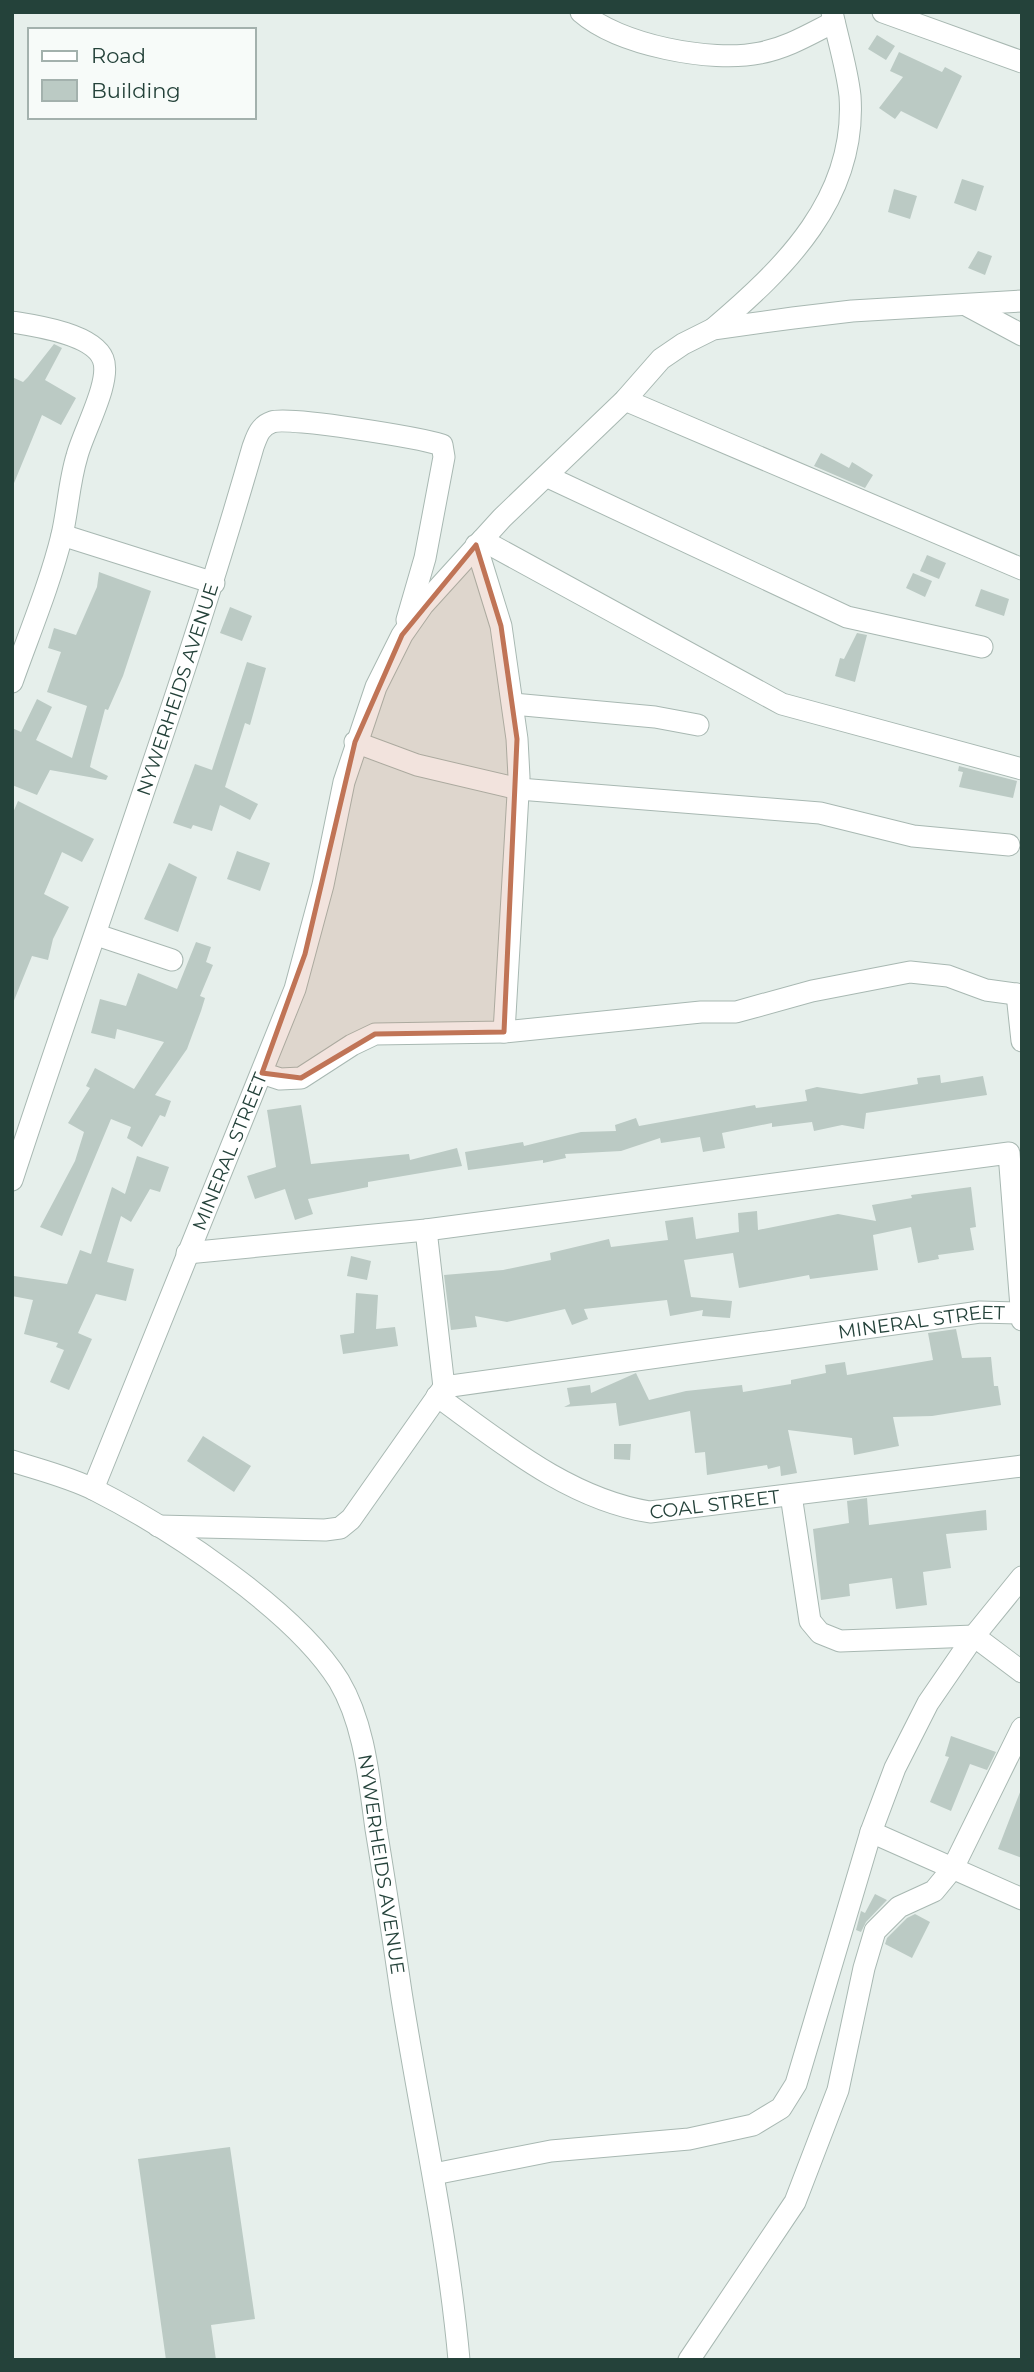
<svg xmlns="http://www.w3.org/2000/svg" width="1034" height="2372" font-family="Montserrat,sans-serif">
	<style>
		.building { fill: #bbcac4 }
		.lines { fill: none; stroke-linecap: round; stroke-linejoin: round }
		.street-casing { stroke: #a8b8b2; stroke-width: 23 }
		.street { stroke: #fff; stroke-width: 21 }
		.marked { fill: #c07456; fill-opacity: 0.2; stroke: #c07456; stroke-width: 5; stroke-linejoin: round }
		.labels { text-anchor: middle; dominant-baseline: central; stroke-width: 6; stroke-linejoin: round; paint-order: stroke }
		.street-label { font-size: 19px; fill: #24423a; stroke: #f7fbf9 }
	</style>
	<rect width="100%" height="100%" fill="#e6efeb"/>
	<path class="building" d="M877 35 895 46 886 60 868 49Z
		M899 52 942 72 945 67 962 76 937 129 901 111 895 119 879 108 903 77 890 71Z
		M962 179 984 186 976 211 954 203Z
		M894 189 917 196 910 219 888 212Z
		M978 251 992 256 985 275 968 268Z
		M54 344 62 348 45 380 76 398 61 425 42 415 12 488V377L23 382 28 377Z
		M821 453 849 468 852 462 873 475 865 488 814 466Z
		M927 555 946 563 939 579 920 571Z
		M99 572 151 591 123 676 108 710 105 709 92 758 90 767 108 776 106 780 50 770 37 795 12 785V728L21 732 37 699 52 707 36 740 72 758 87 706 47 692 61 652 48 648 54 628 76 635 97 587Z
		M913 573 932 581 925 597 906 588Z
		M981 589 1009 599 1004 616 975 606Z
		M230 607 252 616 242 641 220 633Z
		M857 633 867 635 855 682 835 676 840 658 844 659Z
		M247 662 266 668 250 725 245 723 225 787 258 804 250 820 220 805 212 831 193 825 191 829 173 823 195 764 212 770Z
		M959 766 1017 781 1013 798 959 787 963 772 958 771Z
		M18 801 94 839 82 862 62 852 44 894 69 907 53 939 48 960 32 956 13 1003 12 815Z
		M237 851 270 863 260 891 227 879Z
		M169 863 197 877 178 932 144 919Z
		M196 942 211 947 206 962 213 965 200 996 205 998 201 1011 187 1049 155 1095 171 1101 165 1117 160 1115 142 1147 127 1138 131 1127 111 1119 62 1236 40 1227 75 1161 84 1132 68 1123 90 1088 86 1086 95 1068 134 1089 164 1042 117 1029 115 1039 91 1033 100 999 126 1006 138 973 177 989Z
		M940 1075 941 1083 983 1076 987 1095 866 1113 864 1129 842 1125 814 1131 812 1122 772 1127V1123L722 1133 725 1148 703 1152 700 1137 661 1143 660 1138 621 1151 565 1154 566 1158 543 1163V1160L468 1170 465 1152 523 1142 524 1146 581 1132 616 1131 615 1125 636 1118 639 1126 755 1105 756 1108 807 1101 805 1090 817 1087 861 1094 918 1084 917 1078Z
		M301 1105 311 1164 409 1154 410 1160 457 1148 462 1166 368 1182V1187L308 1199 313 1214 295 1220 285 1189 255 1199 247 1176 276 1167 267 1110Z
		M137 1156 169 1167 160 1192 150 1189 131 1222 121 1216 107 1262 134 1269 126 1301 96 1294 78 1333 92 1339 69 1390 50 1382 64 1350 56 1347 58 1343 24 1334 33 1300 12 1296 14 1276 67 1284 80 1250 91 1254 112 1187 125 1194Z
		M971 1187 976 1227 970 1228 974 1250 938 1255 939 1259 918 1263 911 1227 873 1235 878 1270 810 1279 809 1275 739 1288 733 1253 684 1260 691 1297 732 1301 730 1318 702 1316 703 1310 670 1316 667 1300 584 1309 588 1319 572 1325 565 1309 507 1322 475 1316 477 1327 451 1330 444 1275 503 1270 551 1260 550 1253 609 1239 611 1247 668 1240 665 1221 693 1217 696 1239 739 1232 738 1213 757 1211 758 1230 838 1214 876 1221 872 1205 912 1198 911 1195Z
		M351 1256 371 1261 367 1280 347 1276Z
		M356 1293 378 1295 376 1329 395 1327 398 1346 343 1354 340 1335 354 1333Z
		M956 1329 962 1358 991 1357 994 1386H998L1001 1405 932 1416 893 1417 899 1446 854 1455 852 1438 788 1430 797 1473 781 1476 780 1466 768 1469 767 1465 707 1475 705 1452 695 1453 690 1411 619 1426 616 1403 564 1407 570 1404 567 1388 590 1385 591 1393 636 1373 649 1400 686 1391 742 1385 743 1392 791 1384V1380L826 1373 825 1365 845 1362 847 1375 933 1360 928 1333Z
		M203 1436 251 1466 234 1492 187 1461Z
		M614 1444H631L630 1460 614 1459Z
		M867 1498 869 1525 986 1510 987 1530 946 1534 951 1568 923 1572 927 1605 896 1609 892 1578 849 1584 850 1596 821 1600 813 1529 849 1523 847 1501Z
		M951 1736 996 1752 987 1770 970 1764 951 1811 930 1802 949 1757 945 1756Z
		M1022 1787V1858L998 1849Z
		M875 1894 887 1900 866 1922 861 1932 856 1930 861 1911 865 1913Z
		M915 1914 930 1922 912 1958 885 1944 887 1938 907 1918Z
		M230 2147 255 2319 211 2325 216 2360H166L138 2159Z"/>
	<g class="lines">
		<g class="street-casing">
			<g id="street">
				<path d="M581 12C619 45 711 63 760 53 787 48 810 34 834 22"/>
				<path d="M883 12 1022 62"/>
				<path d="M968 306 1022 335"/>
				<path d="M12 322C37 326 93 334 103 359 112 381 83 432 77 456 69 482 68 509 62 535 50 584 29 634 12 682"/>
				<path d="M713 329C785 268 857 198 850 96 847 68 838 40 832 12"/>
				<path d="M625 400 1022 569"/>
				<path d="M546 476 847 617 982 647"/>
				<path d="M62 535 214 583"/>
				<path d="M482 540 782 704 1022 769"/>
				<path d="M476 545 501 626 517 739 519 777 504 1032"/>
				<path d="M513 704 655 717 698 725"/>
				<path d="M355 742 417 765 519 789 820 813 913 836 1009 845"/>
				<path d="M97 935 172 960"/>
				<path d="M1017 994 1022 1041"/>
				<path d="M262 1073 280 1079 301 1078 352 1045 375 1034 504 1032 701 1012H736L812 991 910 972 948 976 986 990 1022 995"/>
				<path id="s1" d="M12 1180C92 935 182 694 253 447 257 436 260 426 272 422 289 416 420 438 442 445L444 457 425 558 407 620"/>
				<path id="s2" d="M426 1230 444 1387 980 1312 1022 1313"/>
				<path d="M187 1253 426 1230 1009 1153 1022 1320"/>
				<path id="s3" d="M437 1396C502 1443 569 1499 650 1512L1022 1466"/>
				<path id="s4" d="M12 1461C40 1470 69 1477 95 1490 170 1528 295 1610 339 1681 365 1725 369 1780 376 1829 385 1883 393 1937 401 1992 420 2114 448 2236 459 2360"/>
				<path id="s5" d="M93 1489 295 989 323 885 344 782 376 687 402 635 423 605 502 518 625 400 661 359 683 344 713 329 793 318 852 311 1022 301"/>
				<path d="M791 1495 810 1621 820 1633 840 1641 974 1636"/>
				<path d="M158 1526 325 1530 340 1528 351 1519 444 1387"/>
				<path d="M974 1636 1022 1672"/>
				<path d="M871 1832 1022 1899"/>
				<path d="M434 2174 551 2151 689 2139 753 2125 781 2108 796 2084 871 1832 895 1768 928 1703 974 1636 1022 1577"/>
				<path d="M689 2360 795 2202 838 2090 864 1968 875 1931 899 1907 934 1891 953 1868 1022 1728"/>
			</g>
		</g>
		<use href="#street" class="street"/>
	</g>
	<path class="marked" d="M476 545 501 626 517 739 504 1032 375 1034 301 1078 262 1073 305 954 355 742 402 635Z"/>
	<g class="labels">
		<g class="street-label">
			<text stroke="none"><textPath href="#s1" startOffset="518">NYWERHEIDS AVENUE</textPath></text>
			<text stroke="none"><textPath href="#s5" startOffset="364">MINERAL STREET</textPath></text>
			<text stroke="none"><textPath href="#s2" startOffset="640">MINERAL STREET</textPath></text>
			<text stroke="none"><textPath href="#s3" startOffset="310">COAL STREET</textPath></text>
			<text stroke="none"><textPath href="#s4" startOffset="590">NYWERHEIDS AVENUE</textPath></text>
		</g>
	</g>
	<rect width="1034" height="2372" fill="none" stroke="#24423a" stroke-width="28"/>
	<rect x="28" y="28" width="228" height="91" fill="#f7fbf9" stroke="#a3b1ad" stroke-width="2"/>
	<rect x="42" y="51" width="35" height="10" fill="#ffffff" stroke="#a3b1ad" stroke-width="2"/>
	<text x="91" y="63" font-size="21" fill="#24423a">Road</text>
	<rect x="42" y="80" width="35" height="21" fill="#bbcac4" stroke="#a3b1ad" stroke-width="2"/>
	<text x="91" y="98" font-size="21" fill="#24423a">Building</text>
</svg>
